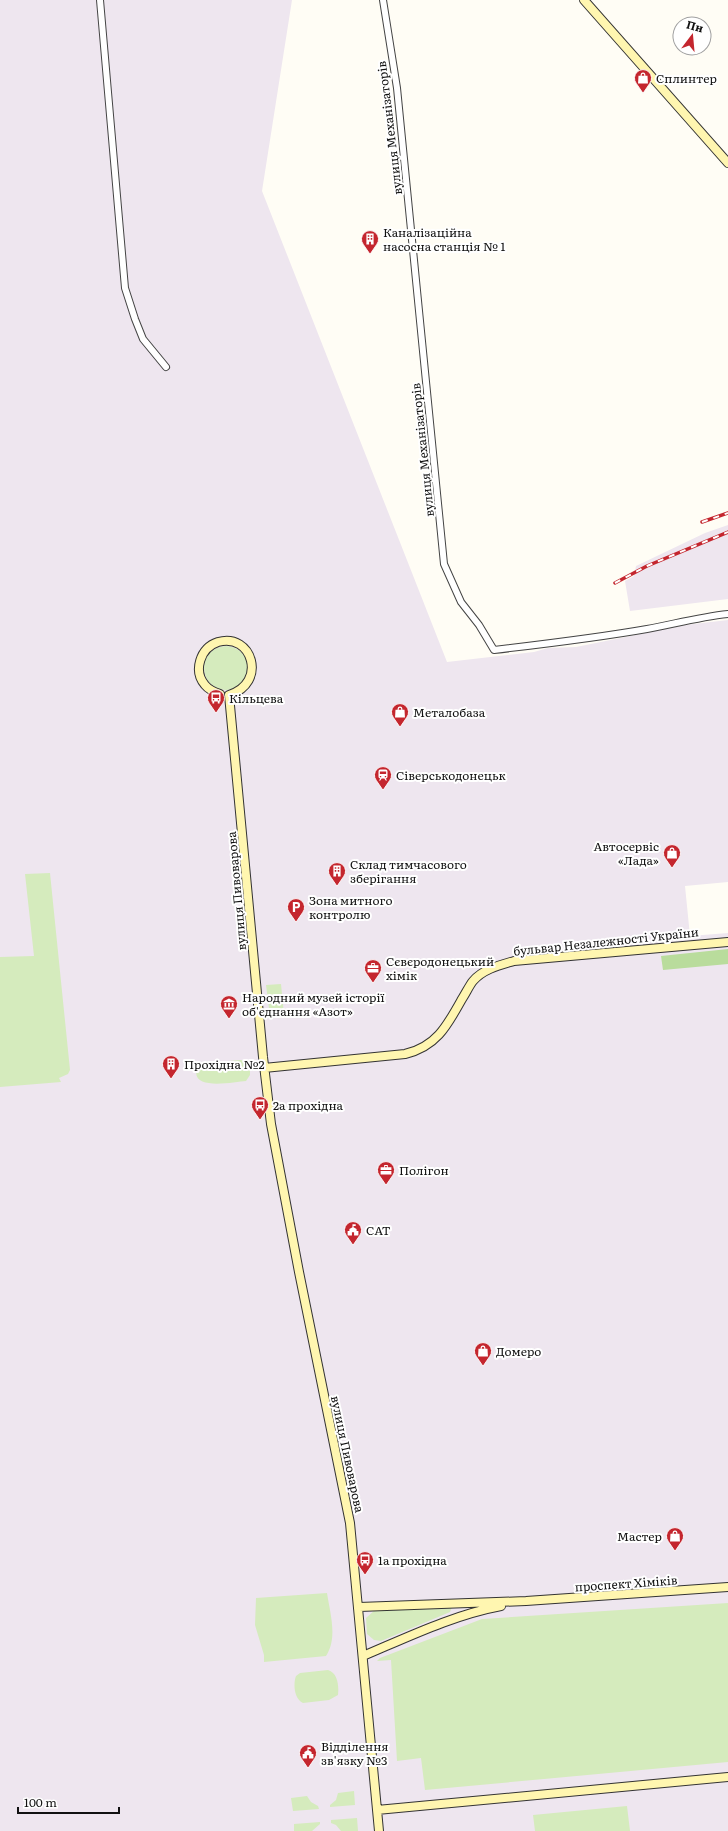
<svg xmlns="http://www.w3.org/2000/svg" width="728" height="1831" font-family="Literata,serif">
	<style>
		.industrial { fill: #eee6ef }
		.green { fill: #d5ebbd }
		.forest { fill: #b9dc9c }
		.lines { fill: none; stroke-linecap: round; stroke-linejoin: round }
		.street-casing { stroke: #444; stroke-width: 8 }
		.secondary-casing { stroke: #333; stroke-width: 10 }
		.street { stroke: #fff; stroke-width: 6 }
		.secondary { stroke: #fff6b0; stroke-width: 8 }
		.rail-casing { stroke: #c4262e; stroke-width: 3.5 }
		.rail { stroke: #fff; stroke-width: 2; stroke-dasharray: 6; stroke-linecap: butt }
		.labels { text-anchor: middle; dominant-baseline: central; stroke-width: 4; stroke-linejoin: round; paint-order: stroke }
		.poi-label { font-size: 12px; fill: #111; stroke: #fff; text-anchor: start }
		.street-label { font-size: 12px; fill: #111; stroke: #fff }
	</style>
	<rect width="100%" height="100%" fill="#fffdf5"/>
	<path class="industrial" d="M0 0H292L262 191 447 662 534 652 548 648 576 647 685 625 728 620V882L685 886 690 936 728 933V1831H0Z
		M728 525V599L630 611 625 581 634 576 636 566 705 533Z"/>
	<path class="green" d="M204 668a22 22 0 1 1 44 0a22 22 0 1 1-44 0Z
		M50 873 70 1070 68 1074 59 1078 61 1082 0 1087V957L34 956 25 874Z
		M281 984 284 1015 270 1016 266 985Z
		M241 1060 248 1062 250 1066V1075L246 1081C234 1082 190 1091 197 1069L205 1063Z
		M327 1593C330 1613 338 1638 326 1656L264 1662V1655L255 1625 256 1598Z
		M728 1603V1762L425 1790 421 1758 397 1761 391 1660 377 1661 380 1658 482 1619Z
		M452 1607 450 1612 381 1641 374 1640 367 1634 366 1618 375 1610Z
		M328 1670C338 1673 339 1686 338 1695L329 1700 303 1703C294 1699 293 1684 296 1676L300 1673Z
		M354 1791 355 1805 330 1807V1805L336 1800 338 1793Z
		M307 1796 311 1802 318 1806 319 1809 293 1811 291 1798Z
		M627 1806 630 1831H535L533 1815Z
		M357 1818 358 1831H341L336 1825 331 1823V1820Z
		M320 1822V1824L312 1831H294V1824Z"/>
	<path class="forest" d="M728 949V964L663 970 661 956Z"/>
	<g class="lines">
		<g class="street-casing">
			<path id="street" d="M100 0 125 288 135 319 143 339 166 367
				M383 0 397 88 444 564 461 602 479 625 494 650C545 644 596 638 647 629 674 624 700 617 728 614"/>
		</g>
		<g class="secondary-casing">
			<path id="secondary" d="M584 0 728 163
				M220 694C214 692 209 690 205 685 193 671 200 648 218 642 252 632 268 683 229 695L263 1057 271 1124 299 1272 350 1523 379 1831
				M264 1068 405 1054C436 1047 447 1026 462 999 466 993 469 986 473 981 483 969 500 965 514 961L728 942
				M359 1607 526 1601 728 1587
				M363 1656C408 1637 453 1615 501 1606
				M377 1810 728 1777"/>
		</g>
		<use href="#street" class="street"/>
		<use href="#secondary" class="secondary"/>
		<g class="rail-casing">
			<path id="rail" d="M702 522 728 513
				M615 583 647 566 728 532"/>
		</g>
		<use href="#rail" class="rail"/>
	</g>
	<defs>
		<g id="shop-pin" transform="scale(0.9)"><path d="M0 17L-7.5 6A9.5 9.5 0 1 1 7.5 6Z" fill="#c4262e" stroke="#fff"/><path d="M-5-2.5h2.3a2.7 3.5 0 0 1 5.4 0H5L5.5 6h-11ZM-1.5-2.5h3a1.5 2.3 0 0 0-3 0Z" fill="#fff"/></g>
		<g id="building-pin" transform="scale(0.9)"><path d="M0 17L-7.5 6A9.5 9.5 0 1 1 7.5 6Z" fill="#c4262e" stroke="#fff"/><path d="M-4-6H4V6H1V3H-1V6H-4ZM-2.5-4.3h1.7v1.8h-1.7ZM.8-4.3h1.7v1.8H.8ZM-2.5-1h1.7V.8h-1.7ZM.8-1h1.7V.8H.8Z" fill="#fff"/></g>
		<g id="bus-pin" transform="scale(0.9)"><path d="M0 17L-7.5 6A9.5 9.5 0 1 1 7.5 6Z" fill="#c4262e" stroke="#fff"/><path d="M-5-6H5V4H4V6H2V4H-2V6H-4V4H-5ZM-3.5-4V0h7V-4ZM-3.5 1.2v1.5H-2V1.2ZM2 1.2v1.5H3.5V1.2Z" fill="#fff"/></g>
		<g id="station-pin" transform="scale(0.9)"><path d="M0 17L-7.5 6A9.5 9.5 0 1 1 7.5 6Z" fill="#c4262e" stroke="#fff"/><path d="M-3-6H3Q5-6 5-4V2Q5 4 3 4L4.5 6H3L1.5 4h-3L-3 6H-4.5L-3 4Q-5 4-5 2V-4Q-5-6-3-6ZM-3.5-4v3h7v-3ZM-3.5 1v1.5H-2V1ZM2 1v1.5H3.5V1Z" fill="#fff"/></g>
		<g id="parking-pin" transform="scale(0.9)"><path d="M0 17L-7.5 6A9.5 9.5 0 1 1 7.5 6Z" fill="#c4262e" stroke="#fff"/><path d="M-3.5-5.5H1a3.5 3.5 0 0 1 0 7H-1V5.5H-3.5ZM-1-3.4V-.6H.8a1.4 1.4 0 0 0 0-2.8Z" fill="#fff"/></g>
		<g id="office-pin" transform="scale(0.9)"><path d="M0 17L-7.5 6A9.5 9.5 0 1 1 7.5 6Z" fill="#c4262e" stroke="#fff"/><path d="M-6-3h4V-5.5h4V-3h4V5H-6ZM-1-4.5V-3h2v-1.5ZM-6 0V1H6V0Z" fill="#fff"/></g>
		<g id="museum-pin" transform="scale(0.9)"><path d="M0 17L-7.5 6A9.5 9.5 0 1 1 7.5 6Z" fill="#c4262e" stroke="#fff"/><path d="M0-6L6-3V-2H-6V-3ZM-5-1h2V3h-2ZM-1-1h2V3h-2ZM3-1h2V3H3ZM-6 4H6V6H-6Z" fill="#fff"/></g>
		<g id="civic-pin" transform="scale(0.9)"><path d="M0 17L-7.5 6A9.5 9.5 0 1 1 7.5 6Z" fill="#c4262e" stroke="#fff"/><path d="M-.6-6.5H3V-4.5H.6V-3L4-1V1h2V6H-6V1h2V-1L-.6-3ZM-1.2 2.5V6h2.4V2.5Z" fill="#fff"/></g>
	</defs>
	<g fill-rule="evenodd">
		<use href="#shop-pin" x="643" y="78"/>
		<use href="#building-pin" x="370" y="239"/>
		<use href="#bus-pin" x="216" y="698"/>
		<use href="#shop-pin" x="400" y="712"/>
		<use href="#station-pin" x="383" y="775"/>
		<use href="#shop-pin" x="672" y="853"/>
		<use href="#building-pin" x="337" y="871"/>
		<use href="#parking-pin" x="296" y="907"/>
		<use href="#office-pin" x="373" y="968"/>
		<use href="#museum-pin" x="229" y="1004"/>
		<use href="#building-pin" x="171" y="1064"/>
		<use href="#bus-pin" x="260" y="1105"/>
		<use href="#office-pin" x="386" y="1170"/>
		<use href="#civic-pin" x="353" y="1230"/>
		<use href="#shop-pin" x="483" y="1351"/>
		<use href="#shop-pin" x="675" y="1536"/>
		<use href="#bus-pin" x="365" y="1560"/>
		<use href="#civic-pin" x="308" y="1753"/>
	</g>
	<g class="labels">
		<g class="poi-label">
			<text x="656" y="78">Сплинтер</text>
			<text x="383" y="232">Каналізаційна<tspan x="383" dy="14">насосна станція № 1</tspan></text>
			<text x="229" y="698">Кільцева</text>
			<text x="413" y="712">Металобаза</text>
			<text x="396" y="775">Сіверськодонецьк</text>
			<text x="659" y="846" text-anchor="end">Автосервіс<tspan x="659" dy="14">«Лада»</tspan></text>
			<text x="350" y="864">Склад тимчасового<tspan x="350" dy="14">зберігання</tspan></text>
			<text x="309" y="900">Зона митного<tspan x="309" dy="14">контролю</tspan></text>
			<text x="386" y="961">Сєвєродонецький<tspan x="386" dy="14">хімік</tspan></text>
			<text x="242" y="997">Народний музей історії<tspan x="242" dy="14">об'єднання «Азот»</tspan></text>
			<text x="184" y="1064">Прохідна №2</text>
			<text x="273" y="1105">2а прохідна</text>
			<text x="399" y="1170">Полігон</text>
			<text x="366" y="1230">CAT</text>
			<text x="496" y="1351">Домеро</text>
			<text x="662" y="1536" text-anchor="end">Мастер</text>
			<text x="378" y="1560">1а прохідна</text>
			<text x="321" y="1746">Відділення<tspan x="321" dy="14">зв'язку №3</tspan></text>
		</g>
		<g class="street-label">
			<text transform="translate(389 128) rotate(-97)">вулиця Механізаторів</text>
			<text transform="translate(422 450) rotate(-96)">вулиця Механізаторів</text>
			<text transform="translate(236 891) rotate(-95)">вулиця Пивоварова</text>
			<text transform="translate(606 941) rotate(-6)">бульвар Незалежності України</text>
			<text transform="translate(348 1454) rotate(78)">вулиця Пивоварова</text>
			<text transform="translate(626 1583) rotate(-4)">проспект Хіміків</text>
		</g>
	</g>
	<g transform="translate(692 36) rotate(16)"><circle r="19" fill="#ffffff" stroke="#a0a0a0"/>
	<path d="M0-3L7 15L0 10L-7 15Z" fill="#c4262e"/>
	<text y="-6" font-size="11" font-weight="bold" text-anchor="middle" fill="#111111">Пн</text>
	</g>
	<path d="M18 1807v6h101v-6" fill="none" stroke="#111111" stroke-width="2"/>
	<text x="24" y="1807" font-size="12" fill="#111111" stroke="#ffffff" stroke-width="3" paint-order="stroke">100 m</text>
</svg>
